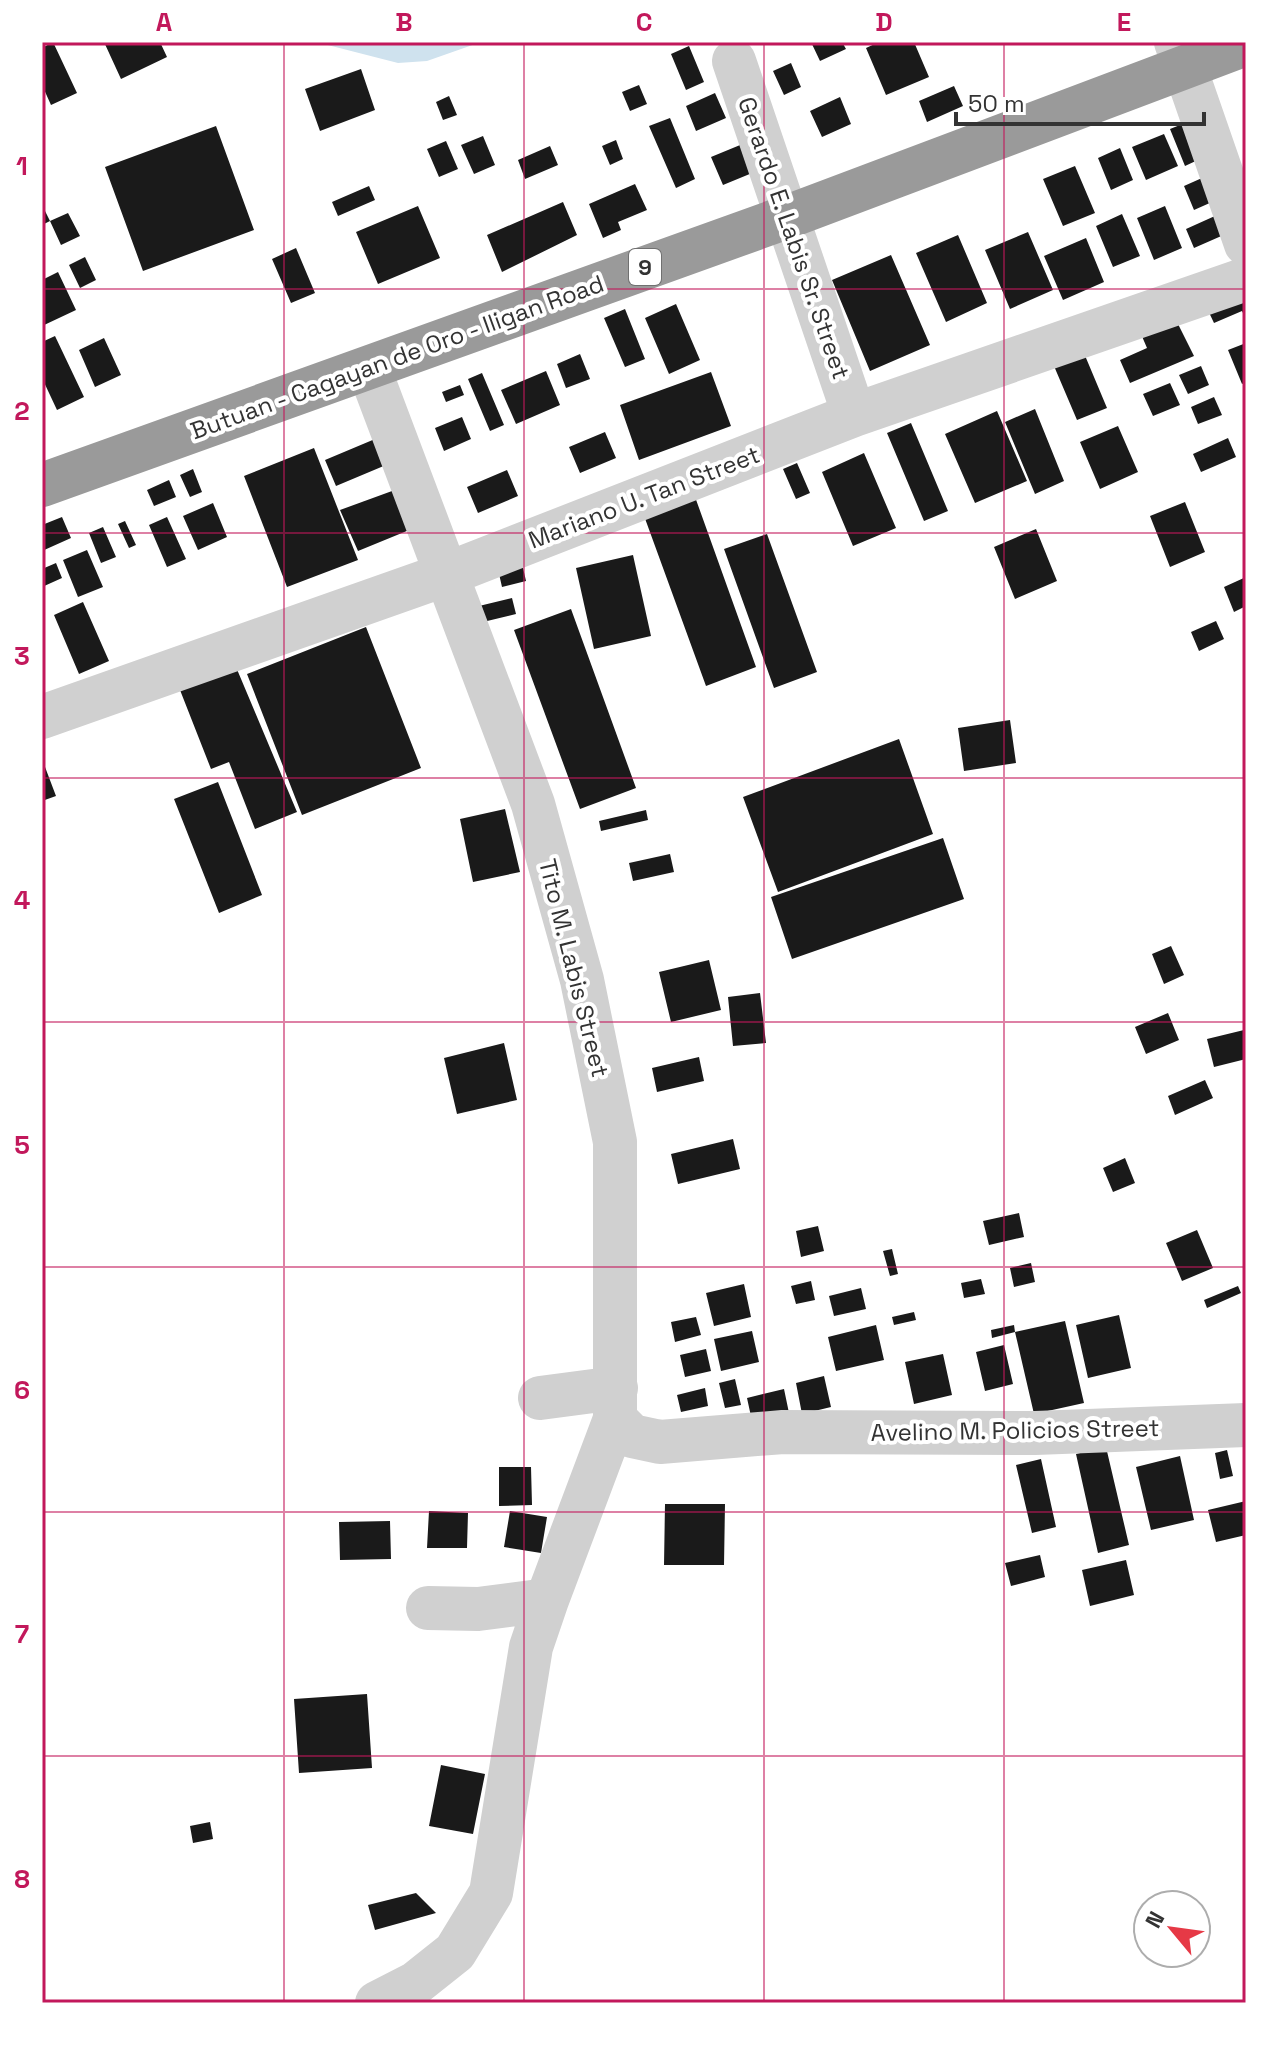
<svg xmlns="http://www.w3.org/2000/svg" width="1288" height="2045" font-family="'Space Grotesk',sans-serif">
	<style>
		.water { fill: #cfe2ee }
		.building { fill: #1a1a1a }
		.lines { fill: none; stroke-linecap: round; stroke-linejoin: round }
		.minor { stroke: #d0d0d0; stroke-width: 44 }
		.highway { stroke: #9a9a9a; stroke-width: 44 }
		.grid { fill: none; stroke: #c2185b; stroke-width: 2; stroke-opacity: 0.55 }
		.labels { text-anchor: middle; dominant-baseline: central; stroke-width: 8; stroke-linejoin: round; paint-order: stroke }
		.shield { fill: #fff; stroke: #707070; stroke-width: 2 }
		.shield-label { font-size: 22px; font-weight: bold; fill: #333 }
		.street-label { font-size: 24px; fill: #333; stroke: #fff }
		.neatline { fill: none; stroke: #c2185b; stroke-width: 3 }
		.grid-label { font-size: 26px; text-anchor: middle; font-weight: bold; fill: #c2185b }
	</style>
	<rect width="100%" height="100%" fill="#fff"/>
	<path class="water" d="M316 42H481L427 61 398 63Z"/>
	<path class="building" d="M53 42 77 93 51 105 42 85V48Z
		M104 42H160L167 57 121 79Z
		M811 42H842L846 49 820 61Z
		M879 42H914L929 77 886 95 866 48Z
		M689 46 704 82 686 90 671 54Z
		M791 63 801 87 784 95 773 71Z
		M361 69 375 110 320 131 305 89Z
		M639 85 647 104 630 111 622 92Z
		M954 86 963 106 927 122 919 101Z
		M715 93 726 118 696 131 686 106Z
		M449 96 457 115 443 120 436 102Z
		M840 97 851 124 822 137 810 111Z
		M670 118 695 179 676 188 649 126Z
		M1185 123 1200 159 1185 166 1170 129Z
		M216 126 254 230 143 271 105 167Z
		M1164 134 1178 166 1146 180 1132 147Z
		M483 136 495 165 474 174 461 145Z
		M616 140 623 159 610 165 602 146Z
		M446 141 458 169 439 177 427 149Z
		M745 143 757 171 723 185 711 157Z
		M550 146 558 165 525 179 518 160Z
		M1120 148 1133 180 1111 190 1098 158Z
		M1075 166 1095 213 1063 226 1043 179Z
		M1211 174 1221 198 1194 210 1184 186Z
		M635 184 647 210 618 222 621 230 603 238 589 204Z
		M369 186 375 200 338 216 332 202Z
		M563 202 577 235 502 272 487 235Z
		M42 205 50 221 68 213 80 236 61 245 50 221 42 225Z
		M418 206 440 258 378 284 356 232Z
		M1165 206 1182 248 1154 260 1137 218Z
		M1226 211 1235 230 1194 248 1186 229Z
		M1122 214 1140 256 1113 267 1096 226Z
		M1028 232 1053 290 1010 309 985 250Z
		M958 235 987 303 946 322 916 253Z
		M1086 238 1104 282 1063 300 1044 256Z
		M296 248 315 293 291 303 272 259Z
		M891 255 930 345 870 371 832 280Z
		M85 257 96 280 80 288 69 265Z
		M58 272 76 310 42 326V280Z
		M1246 290V319L1242 311 1214 323 1205 304Z
		M676 304 700 360 669 374 645 318Z
		M625 309 645 359 625 367 604 318Z
		M1172 312 1194 356 1130 383 1120 360 1147 348 1138 327Z
		M55 336 84 397 57 410 42 378V342Z
		M104 338 121 375 95 387 79 350Z
		M1246 343V382L1242 384 1228 350Z
		M1081 346 1107 408 1077 420 1051 359Z
		M580 354 590 379 566 388 557 364Z
		M1201 366 1209 385 1188 394 1179 375Z
		M546 371 560 405 516 424 501 390Z
		M711 372 731 426 639 460 620 405Z
		M482 373 504 425 490 431 468 379Z
		M1170 383 1180 405 1153 416 1143 394Z
		M460 385 464 395 446 402 442 392Z
		M1214 397 1222 415 1198 424 1191 407Z
		M1035 409 1064 481 1035 494 1005 422Z
		M997 411 1027 481 975 503 945 434Z
		M462 417 471 439 444 451 435 428Z
		M911 423 948 511 924 521 887 433Z
		M1118 426 1138 472 1100 489 1080 442Z
		M605 432 616 458 580 473 569 447Z
		M1228 438 1236 457 1201 472 1193 454Z
		M375 439 386 465 336 486 325 460Z
		M314 448 358 560 287 587 244 476Z
		M864 453 896 528 853 546 822 472Z
		M797 463 810 493 796 499 783 469Z
		M193 469 202 492 190 497 180 475Z
		M507 470 518 496 478 513 467 487Z
		M169 480 176 497 154 506 147 490Z
		M403 487 419 526 358 551 340 510Z
		M694 494 756 667 706 686 643 513Z
		M1185 502 1205 552 1170 567 1150 516Z
		M213 503 227 537 198 550 183 516Z
		M62 517 71 538 42 551V525Z
		M167 517 186 559 167 567 149 525Z
		M125 521 136 545 129 548 118 524Z
		M103 527 116 557 101 563 89 533Z
		M1036 529 1057 581 1015 599 994 547Z
		M767 534 817 672 774 688 724 549Z
		M87 550 103 587 78 597 63 560Z
		M633 555 651 636 594 649 576 568Z
		M521 559 526 581 502 587 497 565Z
		M56 563 62 578 42 587V569Z
		M1246 577V606L1234 612 1224 587Z
		M512 598 516 614 483 622 479 606Z
		M83 602 109 661 79 674 54 615Z
		M571 609 636 788 580 809 514 630Z
		M1216 621 1224 639 1199 651 1191 632Z
		M366 627 421 768 302 815 247 674Z
		M236 667 297 812 255 829 229 762 211 769 180 690Z
		M1010 720 1016 763 964 771 958 728Z
		M899 739 933 834 778 892 743 797Z
		M42 759 56 796 42 801Z
		M218 782 262 895 219 913 174 799Z
		M505 809 520 872 473 882 460 819Z
		M646 810 648 820 601 831 599 821Z
		M943 838 964 899 792 959 771 897Z
		M670 854 674 872 633 881 629 863Z
		M1171 946 1184 975 1164 984 1152 954Z
		M709 960 721 1010 671 1022 659 972Z
		M760 993 766 1043 733 1046 728 997Z
		M1168 1013 1179 1040 1146 1054 1135 1027Z
		M1244 1030 1246 1059 1214 1067 1207 1039Z
		M504 1043 517 1100 457 1114 444 1058Z
		M699 1057 704 1081 657 1092 652 1068Z
		M1205 1080 1213 1098 1175 1115 1168 1096Z
		M733 1139 740 1169 678 1184 671 1154Z
		M1125 1158 1135 1183 1113 1192 1103 1168Z
		M1019 1213 1024 1237 989 1245 983 1221Z
		M818 1226 824 1251 801 1257 796 1231Z
		M1197 1230 1213 1268 1182 1281 1166 1243Z
		M892 1249 898 1274 890 1276 883 1251Z
		M1031 1263 1035 1282 1014 1287 1010 1268Z
		M981 1279 985 1294 964 1298 961 1283Z
		M811 1281 815 1300 796 1304 791 1286Z
		M744 1284 751 1317 714 1326 706 1293Z
		M1238 1286 1241 1293 1207 1308 1204 1300Z
		M861 1288 866 1309 834 1316 829 1296Z
		M914 1312 916 1320 894 1325 892 1317Z
		M1119 1315 1131 1368 1088 1378 1076 1325Z
		M696 1317 701 1335 675 1342 671 1322Z
		M1065 1321 1084 1403 1034 1414 1015 1332 992 1338 991 1330 1014 1325 1015 1332Z
		M876 1325 884 1360 836 1371 828 1337Z
		M752 1331 759 1362 721 1371 714 1339Z
		M1004 1345 1013 1384 985 1391 976 1352Z
		M706 1349 711 1371 685 1377 680 1355Z
		M943 1354 952 1395 914 1404 905 1362Z
		M824 1376 831 1407 802 1414 796 1383Z
		M735 1379 741 1405 725 1408 719 1383Z
		M705 1388 708 1406 681 1412 677 1395Z
		M784 1389 789 1413 752 1421 747 1398Z
		M1106 1447 1129 1545 1098 1553 1076 1454Z
		M1227 1450 1233 1476 1220 1479 1215 1453Z
		M1180 1456 1194 1520 1151 1530 1136 1467Z
		M1041 1459 1056 1527 1032 1533 1016 1465Z
		M499 1467H531L532 1505 499 1506Z
		M1246 1501V1535L1216 1542 1208 1510Z
		M665 1504H725L724 1565H664Z
		M429 1511 468 1513 467 1548H427Z
		M510 1511 547 1517 541 1553 504 1547Z
		M390 1521 391 1559 340 1560 339 1522Z
		M1040 1555 1045 1577 1011 1586 1005 1563Z
		M1126 1560 1134 1595 1090 1606 1082 1570Z
		M367 1694 372 1768 299 1773 294 1699Z
		M441 1765 485 1774 473 1834 429 1826Z
		M210 1822 213 1839 193 1843 190 1826Z
		M416 1893 436 1913 375 1930 368 1905Z"/>
	<g class="lines">
		<path class="minor" d="M1176 42 1246 244
			M734 61 854 415
			M369 369 533 804 582 980 615 1142V1419L547 1600 478 1609 428 1608
			M42 717 447 574 854 415 1246 279
			M540 1398 616 1388
			M615 1419 632 1436 660 1442 783 1432 1035 1433 1246 1425
			M377 2003 416 1983 455 1952 491 1893 531 1647 547 1600"/>
		<path class="highway" d="M42 485 787 217 1246 44"/>
	</g>
	<path class="grid" d="M284 42V2003M524 42V2003M764 42V2003M1004 42V2003M42 289H1246M42 533H1246M42 778H1246M42 1022H1246M42 1267H1246M42 1512H1246M42 1756H1246"/>
	<g class="labels">
		<rect class="shield" x="629" y="249" width="32" height="36" rx="6"/>
		<g class="shield-label">
			<text x="645" y="267">9</text>
		</g>
		<g class="street-label">
			<text transform="translate(794 238) rotate(71)">Gerardo E. Labis Sr. Street</text>
			<text transform="translate(397 357) rotate(-20)">Butuan - Cagayan de Oro - Iligan Road</text>
			<text transform="translate(644 497) rotate(-21)">Mariano U. Tan Street</text>
			<text transform="translate(574 968) rotate(76)">Tito M. Labis Street</text>
			<text transform="translate(1015 1430) rotate(-1)">Avelino M. Policios Street</text>
		</g>
	</g>
	<rect width="1288" height="2045" fill="none" stroke="#ffffff" stroke-width="88"/>
	<g transform="translate(1172 1929) rotate(299)"><circle r="38" fill="#ffffff" stroke="#adadad" stroke-width="2"/>
	<path d="M0-6L14 30L0 20L-14 30Z" fill="#e63946"/>
	<text y="-12" font-size="22" font-weight="bold" text-anchor="middle" fill="#333333">N</text>
	</g>
	<path d="M956 112v12h248v-12" fill="none" stroke="#333333" stroke-width="4"/>
	<text x="968" y="112" font-size="24" fill="#333333" stroke="#ffffff" stroke-width="6" paint-order="stroke">50 m</text>
	<rect x="44" y="44" width="1200" height="1957" class="neatline"/>
	<g class="grid-label">
		<text x="164" y="31">A</text>
		<text x="404" y="31">B</text>
		<text x="644" y="31">C</text>
		<text x="884" y="31">D</text>
		<text x="1124" y="31">E</text>
		<text x="22" y="175">1</text>
		<text x="22" y="420">2</text>
		<text x="22" y="665">3</text>
		<text x="22" y="909">4</text>
		<text x="22" y="1154">5</text>
		<text x="22" y="1399">6</text>
		<text x="22" y="1643">7</text>
		<text x="22" y="1888">8</text>
	</g>
</svg>
